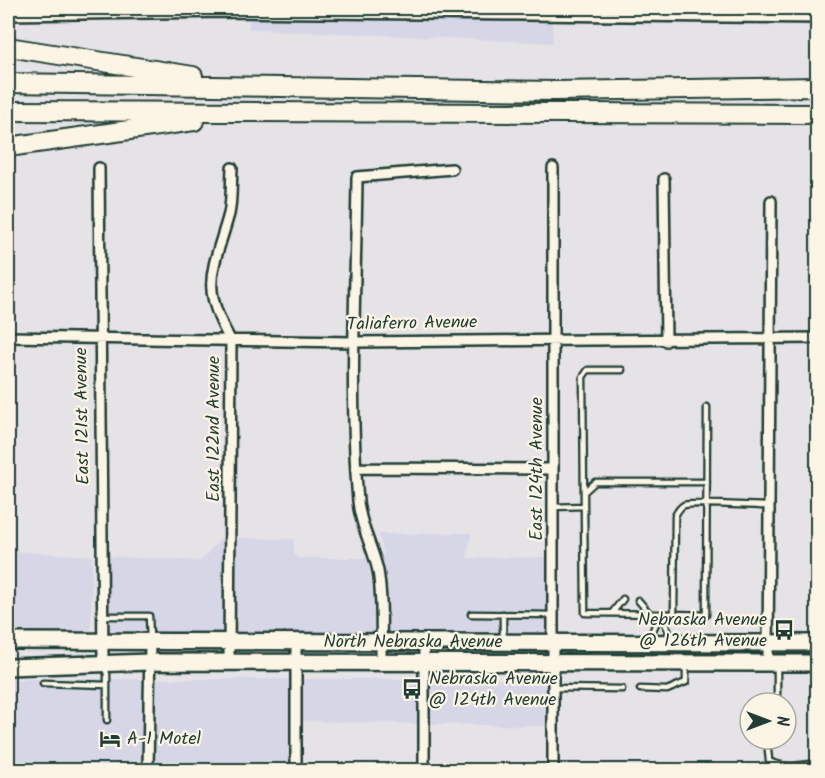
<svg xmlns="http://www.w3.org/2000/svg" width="825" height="778" font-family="Kalam,sans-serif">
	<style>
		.built { fill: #d7d6e7 }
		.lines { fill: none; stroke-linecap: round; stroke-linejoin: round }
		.lane-casing { stroke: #1f3d34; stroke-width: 9 }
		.street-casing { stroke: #1f3d34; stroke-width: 14 }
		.primary-casing { stroke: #1f3d34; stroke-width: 20 }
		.highway-casing { stroke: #1f3d34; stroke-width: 22 }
		.lane { stroke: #fcf5e5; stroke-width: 4.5 }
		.street { stroke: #fcf5e5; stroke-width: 9 }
		.primary { stroke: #fcf5e5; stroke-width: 15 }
		.highway { stroke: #fcf5e5; stroke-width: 18 }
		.labels { text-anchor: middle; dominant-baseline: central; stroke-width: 4.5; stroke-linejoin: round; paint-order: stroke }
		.street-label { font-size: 18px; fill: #1f3d34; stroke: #fcf5e5 }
		.poi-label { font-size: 18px; fill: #1f3d34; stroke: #fcf5e5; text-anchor: start }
	</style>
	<rect width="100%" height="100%" fill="#e6e3e6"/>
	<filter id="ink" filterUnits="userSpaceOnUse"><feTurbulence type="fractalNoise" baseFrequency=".0167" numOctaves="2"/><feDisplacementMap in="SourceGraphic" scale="12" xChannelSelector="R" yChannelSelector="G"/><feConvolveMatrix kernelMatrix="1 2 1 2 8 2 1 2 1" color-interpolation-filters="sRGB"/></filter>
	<g filter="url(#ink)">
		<path class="built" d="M249 18 552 22 553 43 249 29Z
			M471 533 467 558 546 557V637H387V600L380 558 384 554 378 534Z
			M221 538H224L223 637 104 636V556L201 561Z
			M236 538 294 539V554L298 558H367L375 601V637H235Z
			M8 551 92 556 91 636 8 635Z
			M8 679H143L142 770H16V732L8 731Z
			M155 679H289L290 770H155Z
			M302 679H418V724L302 721Z
			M430 679H547V726L430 724Z"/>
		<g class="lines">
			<g class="lane-casing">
				<path id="lane" d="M707 407 706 615 674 614 675 516C677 512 680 507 684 505 697 502 753 506 770 506
					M585 491 595 482H707
					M584 506 583 377 588 370H622
					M553 507 584 506 585 613 674 614
					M638 600 650 614
					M612 613 623 599
					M471 614 553 615
					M503 614V639
					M661 614 672 639
					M101 616H149L150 638
					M649 638 661 614
					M104 666 107 674V720
					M43 683 107 685
					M553 688 622 689
					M640 689 667 690 686 682V666
					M777 703V665
					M767 739 769 761C784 769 801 765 818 763"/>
			</g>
			<g class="street-casing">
				<path id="street" d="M8 15 229 12 818 18
					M99 168 103 663
					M664 179 666 341
					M8 337 355 342 818 338
					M356 468 553 469
					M296 643V770
					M229 662 231 341C199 286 213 271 229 214 232 200 231 183 232 168
					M381 662C381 632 383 601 378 571 373 547 360 526 358 501 349 395 356 283 357 177L452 169
					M768 663 771 201
					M148 770 150 641
					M424 770V643
					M553 770V168"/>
			</g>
			<g class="primary-casing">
				<path id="primary" d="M8 641 818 643
					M8 667 149 662 818 663"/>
			</g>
			<g class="highway-casing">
				<path id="highway" d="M8 47 193 76
					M8 83 556 91 818 87
					M8 111 818 114
					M8 147 194 121"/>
			</g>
			<use href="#lane" class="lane"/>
			<use href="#street" class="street"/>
			<use href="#primary" class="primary"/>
			<use href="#highway" class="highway"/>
		</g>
	</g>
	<defs>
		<g id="bus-bare" transform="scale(1.62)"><path d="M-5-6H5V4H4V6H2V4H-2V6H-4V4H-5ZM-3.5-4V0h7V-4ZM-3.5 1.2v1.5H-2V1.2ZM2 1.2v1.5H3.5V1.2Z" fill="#1f3d34" stroke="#fcf5e5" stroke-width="2.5" paint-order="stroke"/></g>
		<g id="hotel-bare" transform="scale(1.62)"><path d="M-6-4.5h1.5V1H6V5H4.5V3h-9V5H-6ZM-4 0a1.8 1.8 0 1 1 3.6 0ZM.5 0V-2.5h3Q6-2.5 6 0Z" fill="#1f3d34" stroke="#fcf5e5" stroke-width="2.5" paint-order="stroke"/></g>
	</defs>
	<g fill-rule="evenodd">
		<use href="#bus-bare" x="784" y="630"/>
		<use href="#bus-bare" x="412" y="689"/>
		<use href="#hotel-bare" x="110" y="739"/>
	</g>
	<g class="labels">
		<g class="street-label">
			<text transform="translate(412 324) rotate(-1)">Taliaferro Avenue</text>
			<text transform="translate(83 416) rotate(-91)">East 121st Avenue</text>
			<text transform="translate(214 429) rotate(-90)">East 122nd Avenue</text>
			<text transform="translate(537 469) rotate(-90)">East 124th Avenue</text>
			<text x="413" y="642">North Nebraska Avenue</text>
		</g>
		<g class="poi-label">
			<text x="767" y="620" text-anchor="end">Nebraska Avenue<tspan x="767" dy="21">@ 126th Avenue</tspan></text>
			<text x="429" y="679">Nebraska Avenue<tspan x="429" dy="21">@ 124th Avenue</tspan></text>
			<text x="127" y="739">A-1 Motel</text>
		</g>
	</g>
	<rect width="825" height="778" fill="none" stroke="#fcf5e5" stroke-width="30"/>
	<rect x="15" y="15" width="795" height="748" fill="none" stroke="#1f3d34" stroke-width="2" filter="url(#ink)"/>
	<g transform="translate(768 721) rotate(90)"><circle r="28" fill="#fcf5e5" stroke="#a4ab9e" stroke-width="1.5"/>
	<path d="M0-4.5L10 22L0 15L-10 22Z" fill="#1f3d34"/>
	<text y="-9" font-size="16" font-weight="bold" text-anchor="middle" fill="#1f3d34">N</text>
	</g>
</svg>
